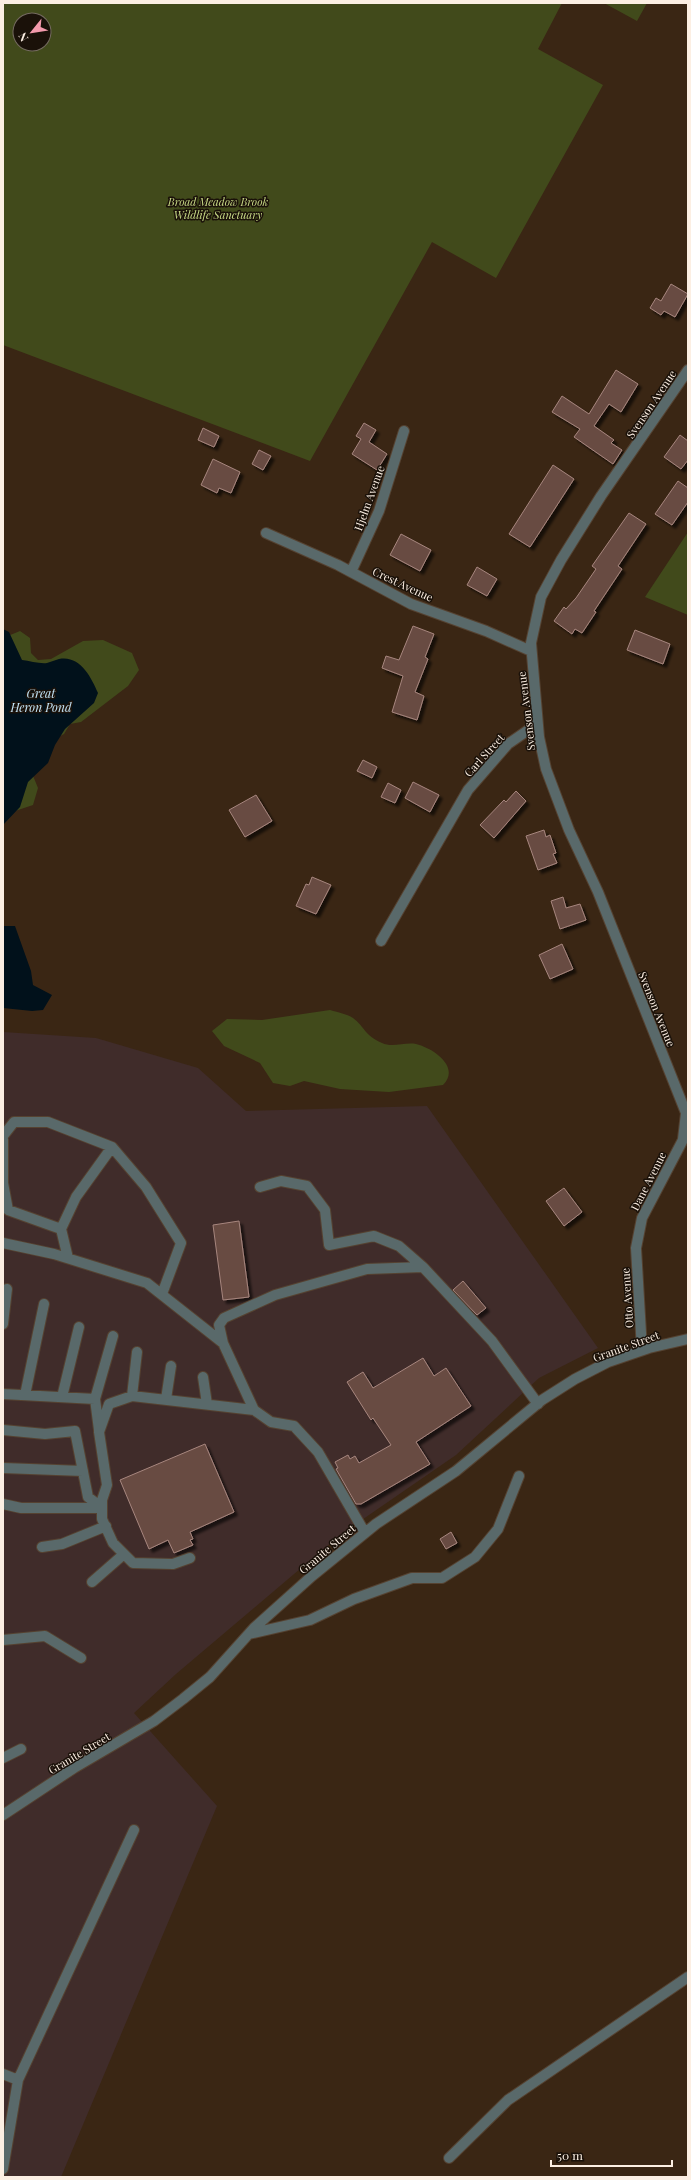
<svg xmlns="http://www.w3.org/2000/svg" width="691" height="2180" font-family="'Playfair Display',serif">
	<style>
		.industrial { fill: #402c2a }
		.green { fill: #414a1b; fill-rule: evenodd }
		.water { fill: #01111b }
		.building { fill: #684b43; stroke: #a7867e; filter: url(#shadow) }
		.lines { fill: none; stroke-linecap: round; stroke-linejoin: round }
		.minor-casing { stroke: #554231; stroke-width: 12 }
		.minor { stroke: #59696a; stroke-width: 10 }
		.labels { text-anchor: middle; dominant-baseline: central; stroke-width: 3; stroke-linejoin: round; paint-order: stroke }
		.park-label { font-size: 11px; font-style: italic; fill: #c9db87; stroke: #1a1109 }
		.street-label { font-size: 11px; fill: #fcefe3; stroke: #1a1109 }
		.water-label { font-size: 12px; font-style: italic; fill: #c4e5f8; stroke: #1a1109 }
	</style>
	<defs>
		<filter id="shadow"><feDropShadow dx="3.5" dy="3.5" stdDeviation="1" flood-color="#0009"/></filter>
	</defs>
	<rect width="100%" height="100%" fill="#3a2614"/>
	<path class="industrial" d="M3 1032 96 1038 198 1068 246 1111 427 1106 598 1348 539 1378 456 1455 340 1535 176 1674 134 1713 217 1806 61 2177H3Z"/>
	<path class="green" d="M3 3H562L538 49 603 85 496 278 432 242 310 461 3 345ZM20 20H44V44H20Z
		M604 3H647L637 21Z
		M688 532V615L645 597Z
		M20 631 30 638 31 653 38 660 51 659 83 641 103 640 132 653 139 670 128 686 81 722 70 724 64 734 31 751 27 761 38 788 33 805 3 815V638Z
		M330 1010C336 1012 347 1014 353 1018 365 1027 364 1035 382 1043 392 1048 405 1042 416 1044 433 1048 461 1067 443 1085L389 1092 340 1089 304 1081 290 1086 273 1083 260 1063 224 1046 212 1031 227 1019 262 1020Z"/>
	<path class="water" d="M3 629 9 632 22 660C30 661 40 664 47 663 51 662 55 660 59 659 80 655 91 677 98 693L94 703 65 729 55 745 48 763 28 782 20 807 3 825Z
		M3 926H15L31 971 33 985 52 995 43 1010 32 1011 3 1008Z"/>
	<path class="building" d="M671 284 688 294 675 317 664 311 661 315 650 308 656 298 661 301Z
		M616 370 638 384 621 412 609 404 594 426 614 440 611 443 622 450 613 464 574 437 580 429 552 412 562 396 589 414Z
		M364 423 376 430 369 442 387 454 377 470 352 454 361 439 356 436Z
		M203 428 219 436 214 447 198 440Z
		M680 435 688 441V460L681 469 664 457Z
		M259 450 271 456 263 470 252 464Z
		M213 459 240 472 231 493 219 488 217 493 201 485Z
		M553 465 574 479 530 547 509 534Z
		M678 481 688 488V502L672 525 655 514Z
		M629 513 646 524 618 566 622 569 594 611 596 612 582 633 575 629 572 634 554 621 564 607 566 609 576 598 596 569 592 566Z
		M401 534 431 550 420 571 390 555Z
		M477 567 497 579 487 596 467 585Z
		M413 626 434 634 425 657 428 659 415 692 424 696 417 720 392 712 403 676 382 668 386 656 399 660Z
		M635 630 670 644 663 664 627 650Z
		M363 760 377 767 372 778 357 771Z
		M413 782 439 795 430 812 405 798Z
		M388 783 401 790 395 803 381 797Z
		M516 791 526 801 494 838 480 825 504 800 506 802Z
		M256 795 272 821 245 837 229 810Z
		M544 830 546 837 550 835 556 853 553 854 557 863 538 870 526 836Z
		M312 877 331 885 316 914 296 906 306 884 309 885Z
		M563 897 566 908 580 904 586 920 560 929 551 901Z
		M562 944 573 969 550 979 539 955Z
		M564 1188 582 1212 564 1226 546 1201Z
		M239 1221 249 1297 223 1300 213 1225Z
		M463 1281 486 1308 477 1315 453 1290Z
		M423 1358 434 1376 446 1368 471 1406 416 1442 430 1464 361 1504H356L336 1469 338 1468 335 1462 348 1455 350 1459 355 1456 359 1463 391 1445 373 1418 371 1420 347 1382 363 1372 373 1388Z
		M205 1444 234 1512 190 1532 193 1539 190 1540 193 1545 174 1553 168 1540 149 1549 120 1480Z
		M451 1532 457 1543 446 1549 440 1539Z"/>
	<g class="lines">
		<g class="minor-casing">
			<path id="minor" d="M266 533 338 565 411 604 486 631 531 651
				M351 572 379 511 404 431
				M381 941 468 790 508 744 537 724
				M3 1136 14 1122H48L112 1147 146 1187 181 1243 162 1294
				M3 1139V1183L8 1210 61 1229 68 1258
				M683 1139 686 1113 598 892 569 830 546 769 539 737 531 643 541 597 561 560 601 496 688 370
				M260 1187 281 1181 307 1186 325 1210 329 1245 374 1236 399 1246 423 1267
				M61 1229 76 1197 112 1147
				M3 1243 54 1254 147 1283 223 1343
				M3 1324 7 1289
				M642 1350 636 1248 642 1218 686 1134
				M203 1377 207 1404
				M3 1394 95 1399
				M25 1395 44 1304
				M132 1396 137 1352
				M62 1397 79 1327
				M166 1399 171 1366
				M3 1430 45 1434 75 1431 88 1497 102 1508
				M99 1430 95 1399 113 1336
				M3 1468 83 1471
				M3 1504 21 1508H102
				M365 1533 318 1452 294 1426 271 1422 254 1410 223 1343 219 1325 224 1318 275 1295 367 1269 423 1267 492 1341 538 1404
				M42 1547 62 1544 106 1526
				M190 1558 173 1564 133 1563 113 1543 102 1519V1500L107 1485 99 1432 109 1404 132 1396 254 1410
				M92 1582 124 1554
				M249 1634 310 1620 354 1599 412 1578H442L475 1557 498 1529 519 1476
				M3 1640 45 1636 81 1658
				M3 1758 21 1749
				M3 1815 74 1768 154 1721 183 1699 210 1677 254 1628 312 1576 376 1524 456 1471 542 1400 575 1379 608 1362 649 1348 688 1339
				M3 2074 18 2080 134 1830
				M449 2158 508 2100 688 1977
				M3 2169 18 2080"/>
		</g>
		<use href="#minor" class="minor"/>
	</g>
	<g class="labels">
		<g class="park-label">
			<text x="218" y="201">Broad Meadow Brook<tspan x="218" dy="13">Wildlife Sanctuary</tspan></text>
		</g>
		<g class="street-label">
			<text transform="translate(651 404) rotate(-56)">Svenson Avenue</text>
			<text transform="translate(369 498) rotate(-70)">Hjelm Avenue</text>
			<text transform="translate(403 584) rotate(25)">Crest Avenue</text>
			<text transform="translate(526 711) rotate(-97)">Svenson Avenue</text>
			<text transform="translate(484 755) rotate(-48)">Carl Street</text>
			<text transform="translate(657 1009) rotate(68)">Svenson Avenue</text>
			<text transform="translate(648 1181) rotate(-63)">Dane Avenue</text>
			<text transform="translate(627 1298) rotate(-94)">Otto Avenue</text>
			<text transform="translate(626 1346) rotate(-20)">Granite Street</text>
			<text transform="translate(327 1549) rotate(-40)">Granite Street</text>
			<text transform="translate(79 1753) rotate(-31)">Granite Street</text>
		</g>
		<g class="water-label">
			<text x="41" y="693">Great<tspan x="41" dy="14">Heron Pond</tspan></text>
		</g>
	</g>
	<rect width="691" height="2180" fill="none" stroke="#fcefe3" stroke-width="8"/>
	<g transform="translate(32 32) rotate(240)"><circle r="19" fill="#1a1109" stroke="#746a60"/>
	<path d="M0-3L7 15L0 10L-7 15Z" fill="#f39aac"/>
	<text y="-6" font-size="11" font-weight="bold" text-anchor="middle" fill="#fcefe3">N</text>
	</g>
	<path d="M551 2160v6h121v-6" fill="none" stroke="#fcefe3" stroke-width="2"/>
	<text x="557" y="2160" font-size="12" fill="#fcefe3" stroke="#1a1109" stroke-width="3" paint-order="stroke">50 m</text>
</svg>
